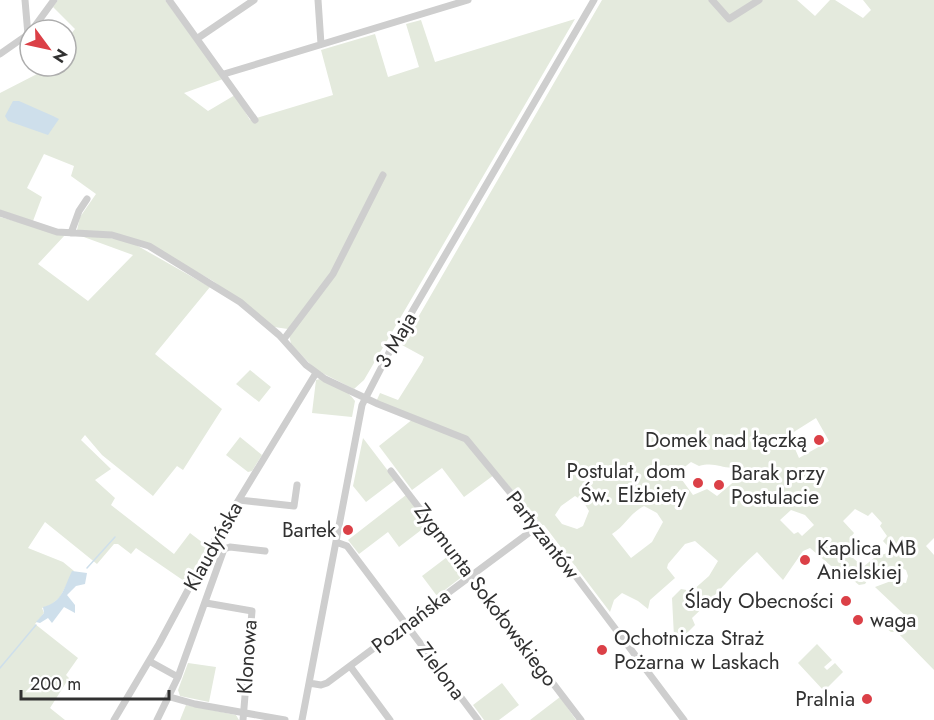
<svg xmlns="http://www.w3.org/2000/svg" width="934" height="720" font-family="Jost,sans-serif">
	<style>
		.green { fill: #e4eadd; fill-rule: evenodd }
		.water { fill: #cedfeb }
		.lines { fill: none; stroke-linecap: round; stroke-linejoin: round }
		.stream { stroke: #cedfeb; stroke-width: 1.5 }
		.minor { stroke: #cecece; stroke-width: 7 }
		.poi-dot { fill: #db4047; stroke: #fff; stroke-width: 2 }
		.labels { text-anchor: middle; dominant-baseline: central; stroke-width: 6; stroke-linejoin: round; paint-order: stroke }
		.street-label { font-size: 21px; fill: #313131; stroke: #fff }
		.poi-label { font-size: 21px; fill: #313131; stroke: #fff; text-anchor: end }
	</style>
	<rect width="100%" height="100%" fill="#fff"/>
	<path class="green" d="M58 0H165L223 79 184 93 208 111 235 95 250 120 333 95 321 50 375 34 388 77 419 67 406 24 421 20 435 62 575 19 364 380 354 389 316 370 291 344 288 329 274 327 213 281 142 241 107 233 77 230 80 217 96 194 71 176 74 166 44 154 27 188 42 197 33 221 0 210V93L37 74 42 66H66V40L75 29 53 7Z
		M602 0H797L815 16 830 0H835L863 18 871 10 863 0H934V538L926 546 934 555V670L897 632H891L886 628 891 621 907 628 912 622 875 587 891 581 906 583 908 576 906 570 899 567 892 572 877 566 865 584 859 585 848 576 844 577 810 548 803 551 783 580 757 552C733 573 715 597 692 618L695 625 679 641 674 637 672 598 681 589 692 591 709 576 718 561 695 541 685 544 668 564 667 568 675 578 650 600 648 609 638 601 622 593 614 600 610 612 544 525H542L471 441 376 402 380 393 398 400 422 362 424 357 402 345ZM816 418 829 441 799 458 789 435ZM691 462 699 466C716 461 722 470 739 467L744 473 717 496 707 489 693 495 677 473ZM575 496 583 501 589 511 583 526 577 529 562 524 555 515 561 506ZM644 506 657 513 663 522 652 542 631 558 612 534C625 526 630 513 644 506ZM855 509 868 516 872 512 882 523 880 526 887 536 883 541 892 551 874 558 863 567 852 557 851 537 854 533 843 521ZM791 510 805 515 814 525 802 536 798 532 794 534 780 520Z
		M0 217 65 235 38 264 88 301 133 255 81 236 84 234 129 241 210 287 155 354 222 409 183 470 177 466 153 496 102 455 85 435 81 440 111 469 95 480 115 498 111 505 174 554 190 533 207 546 187 583 136 548 131 554 118 544H114L97 564 45 522 28 548 63 562 74 571 60 597 51 605 42 608 44 613 35 624 78 658 66 675 69 678 50 708 65 720H0Z
		M250 370 271 387 259 402 236 384Z
		M320 379C333 385 347 389 355 401L352 417 312 413 316 380Z
		M413 419 461 438 494 475 464 497 442 468 412 490 379 446Z
		M240 437 262 455 252 471 248 472 226 455Z
		M363 438 395 480 366 502 353 486Z
		M406 495 429 524 399 547 388 532 359 554 348 540Z
		M451 554 463 569V576L437 596 422 576Z
		M817 644 832 660 824 667 827 670 835 663 843 672 824 691 798 663Z
		M188 663 216 667 209 702 180 696 178 690Z
		M502 683 519 705 499 720H484L473 705Z
		M560 697 576 720H530Z
		M186 705 236 715 239 720H180Z"/>
	<path class="water" d="M13 101H19L53 116 59 119 48 135 8 121 5 116Z
		M72 571 87 573 85 584 76 586 67 595 75 605V613L64 607 52 623 48 618 40 623 36 622 44 613 43 607C63 602 64 587 72 571Z"/>
	<g class="lines">
		<path class="stream" d="M87 568 115 537
			M0 668 36 625"/>
		<path class="minor" d="M25 0 28 35
			M169 0 255 120
			M318 0 321 44
			M712 0 729 19 759 0
			M32 30 54 0
			M198 38 254 0
			M0 54 30 33
			M224 74 468 0
			M0 213 57 232 112 235 149 246 240 302 279 335 306 365 325 379 378 404 466 439 538 526 684 720
			M71 233 79 211 87 199
			M284 339 333 274 383 175
			M391 471 581 720
			M239 500 294 506 297 485
			M336 542 347 546 478 720
			M206 603 252 611 243 720
			M149 661 178 677
			M350 666 390 720
			M309 683 321 685 327 683 538 526
			M170 697 195 704 285 720
			M114 720 159 644 218 534 316 373
			M157 720 178 677 224 549 230 547 265 551
			M302 720 362 405 395 341 594 0"/>
	</g>
	<g class="poi-dot">
		<circle cx="819" cy="440" r="6"/>
		<circle cx="698" cy="483" r="6"/>
		<circle cx="719" cy="485" r="6"/>
		<circle cx="348" cy="530" r="6"/>
		<circle cx="805" cy="560" r="6"/>
		<circle cx="846" cy="601" r="6"/>
		<circle cx="858" cy="620" r="6"/>
		<circle cx="602" cy="650" r="6"/>
		<circle cx="867" cy="699" r="6"/>
	</g>
	<g class="labels">
		<g class="street-label">
			<text transform="translate(396 340) rotate(-60)">3 Maja</text>
			<text transform="translate(543 535) rotate(52)">Partyzantów</text>
			<text transform="translate(213 546) rotate(-61)">Klaudyńska</text>
			<text transform="translate(486 595) rotate(53)">Zygmunta Sokołowskiego</text>
			<text transform="translate(411 621) rotate(-37)">Poznańska</text>
			<text transform="translate(247 657) rotate(-86)">Klonowa</text>
			<text transform="translate(441 671) rotate(53)">Zielona</text>
		</g>
		<g class="poi-label">
			<text x="807" y="440">Domek nad łączką</text>
			<text x="686" y="471">Postulat, dom<tspan x="686" dy="24">Św. Elżbiety</tspan></text>
			<text x="731" y="473" text-anchor="start">Barak przy<tspan x="731" dy="24">Postulacie</tspan></text>
			<text x="336" y="530">Bartek</text>
			<text x="817" y="548" text-anchor="start">Kaplica MB<tspan x="817" dy="24">Anielskiej</tspan></text>
			<text x="834" y="601">Ślady Obecności</text>
			<text x="870" y="620" text-anchor="start">waga</text>
			<text x="614" y="638" text-anchor="start">Ochotnicza Straż<tspan x="614" dy="24">Pożarna w Laskach</tspan></text>
			<text x="855" y="699">Pralnia</text>
		</g>
	</g>
	<g transform="translate(48 48) rotate(123)"><circle r="28" fill="#ffffff" stroke="#adadad" stroke-width="1.5"/>
	<path d="M0-4.5L10 22L0 15L-10 22Z" fill="#db4047"/>
	<text y="-9" font-size="16" font-weight="bold" text-anchor="middle" fill="#313131">N</text>
	</g>
	<path d="M21 690v9h148v-9" fill="none" stroke="#313131" stroke-width="3"/>
	<text x="30" y="690" font-size="18" fill="#313131" stroke="#ffffff" stroke-width="4.5" paint-order="stroke">200 m</text>
</svg>
